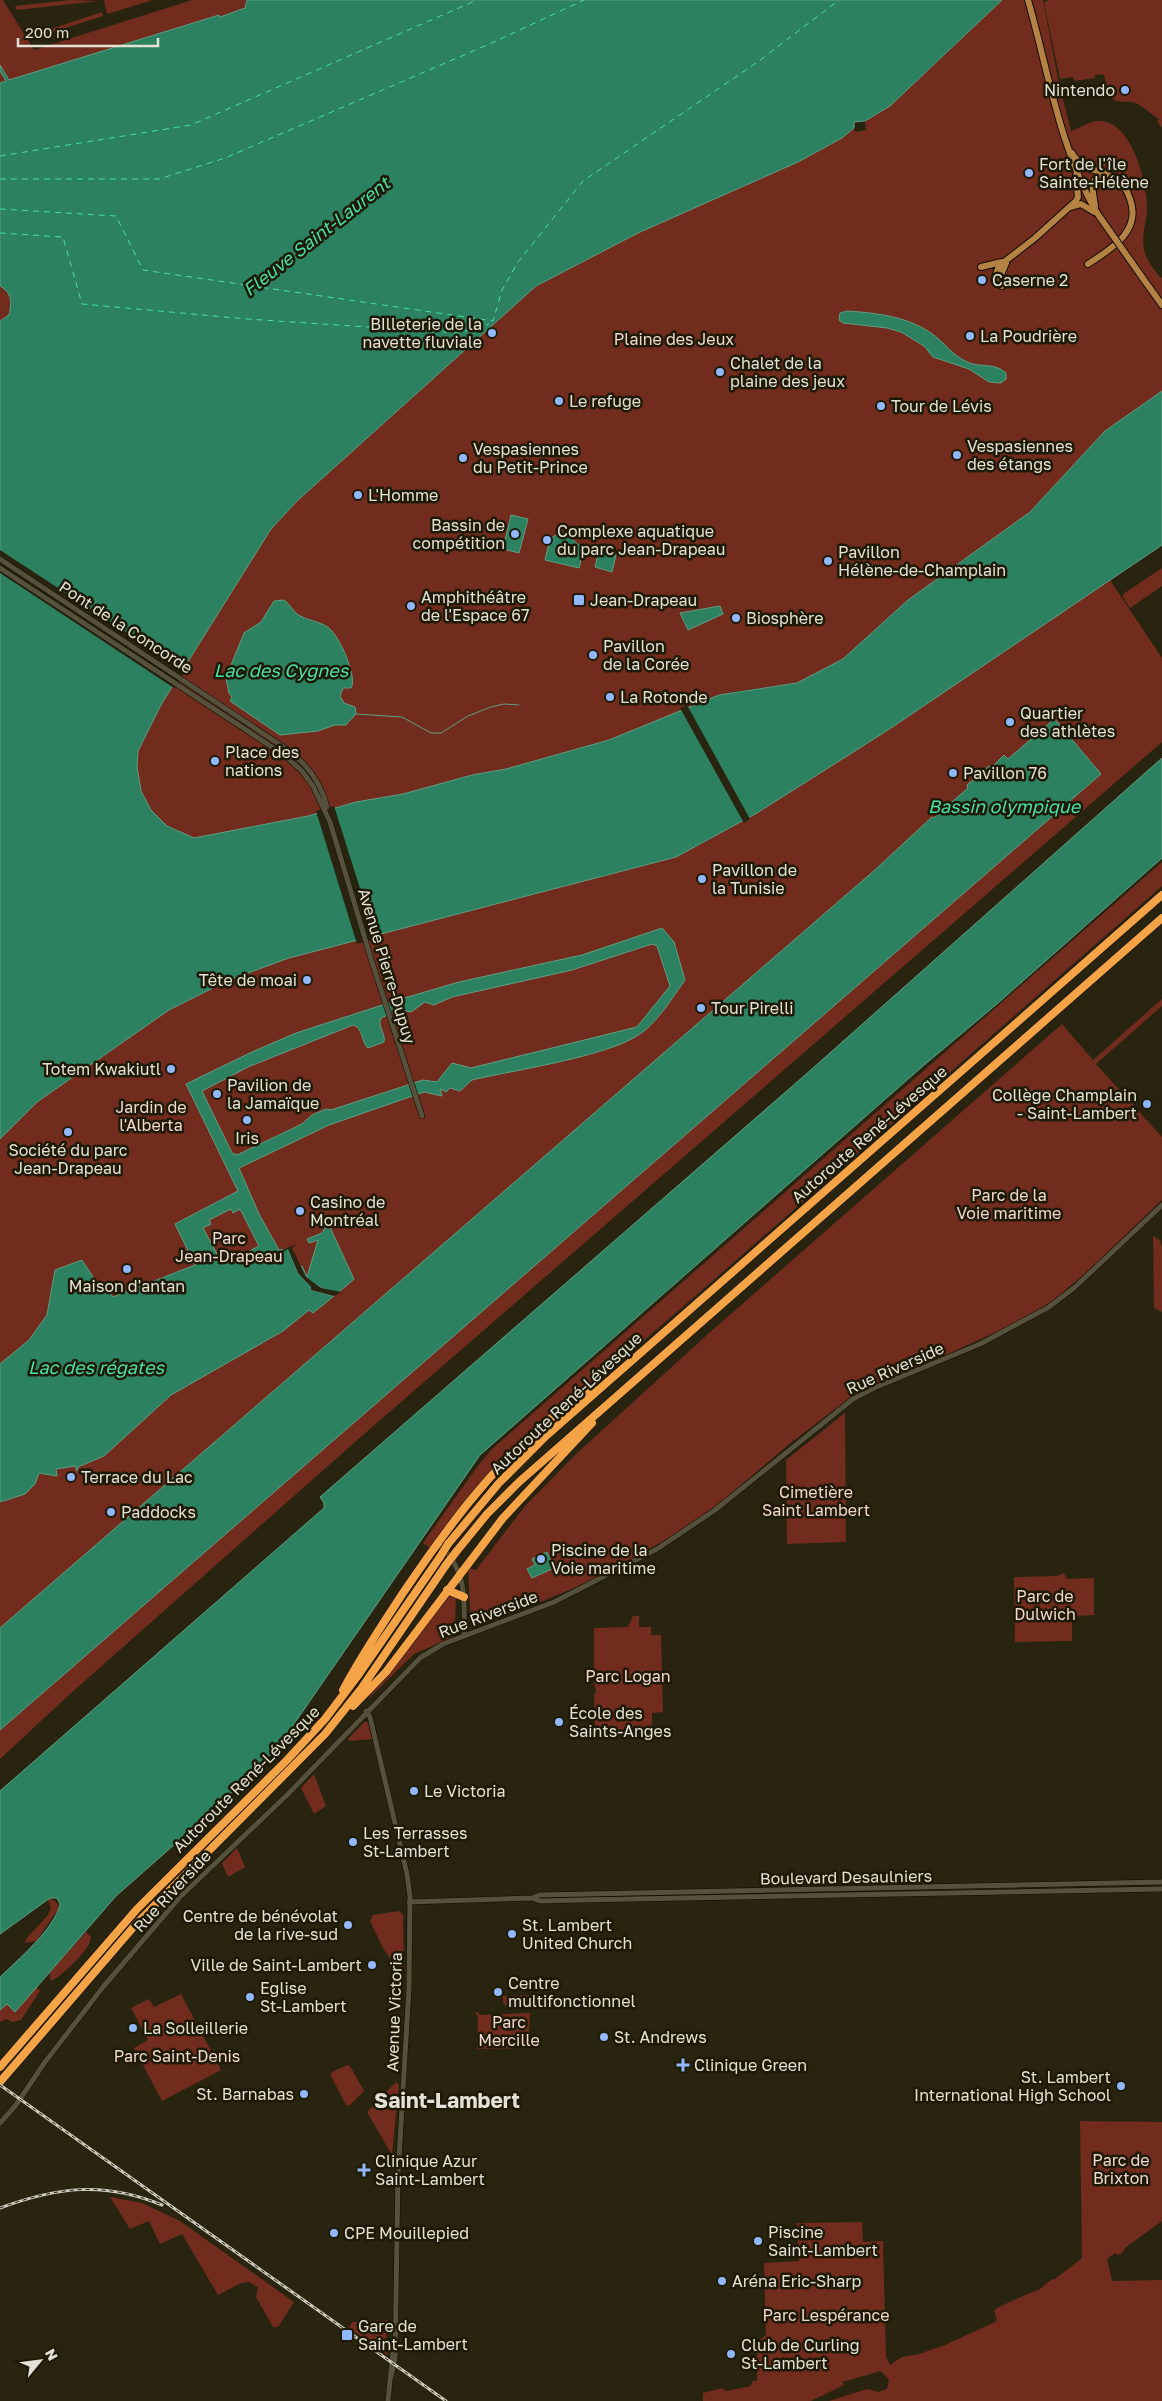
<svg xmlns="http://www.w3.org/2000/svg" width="1162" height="2401" font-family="'Golos Text',sans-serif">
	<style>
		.green { fill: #722c1d }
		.water { fill: #2b8160; stroke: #629e83; fill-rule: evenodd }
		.pier { fill: #282410 }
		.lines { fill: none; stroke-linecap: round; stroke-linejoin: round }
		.stream { stroke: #629e83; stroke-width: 1 }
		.ferry { stroke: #48e0a7; stroke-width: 1; stroke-dasharray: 6 5; stroke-linecap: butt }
		.minor-casing { stroke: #110d00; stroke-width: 6 }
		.major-casing { stroke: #110d00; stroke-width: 8 }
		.highway-casing { stroke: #110d00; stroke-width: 9 }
		.minor { stroke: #55513c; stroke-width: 5 }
		.major { stroke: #b48243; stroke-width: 6 }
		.highway { stroke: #f4a347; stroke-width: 8 }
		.rail-casing { stroke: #cdcbbe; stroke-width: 3 }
		.rail { stroke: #1e1a07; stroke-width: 1; stroke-dasharray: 4; stroke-linecap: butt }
		.major-bridge-casing { stroke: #110d00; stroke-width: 8; stroke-linecap: butt }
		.highway-bridge-casing { stroke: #110d00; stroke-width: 9; stroke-linecap: butt }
		.major-bridge { stroke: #b48243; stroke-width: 6 }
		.highway-bridge { stroke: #f4a347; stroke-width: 8 }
		.poi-dot { fill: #91b8fd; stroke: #1e1a07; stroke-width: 2 }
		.labels { text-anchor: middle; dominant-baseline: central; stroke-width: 5; stroke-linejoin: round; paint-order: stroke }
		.poi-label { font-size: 16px; fill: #e4e2d6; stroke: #1e1a07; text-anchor: start }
		.park-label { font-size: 16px; fill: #f1d7d1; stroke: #1e1a07 }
		.street-label { font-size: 16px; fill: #e4e2d6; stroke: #1e1a07 }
		.water-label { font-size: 18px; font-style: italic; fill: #48e0a7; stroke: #1e1a07 }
		.district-label { font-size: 21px; font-weight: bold; fill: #e4e2d6; stroke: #1e1a07 }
	</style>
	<rect width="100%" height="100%" fill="#282410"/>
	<path class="green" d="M0 0H3L34 50 192 0H247L245 8 220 17 219 15 0 83Z
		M71 0 99 1 17 10 15 6Z
		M104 0H153L107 14Z
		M1002 0H1043L1058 79 1071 131C1080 128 1091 120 1101 121 1132 123 1147 182 1147 207 1147 221 1141 236 1144 249 1146 260 1153 268 1159 276L1162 278V391L1105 431 1030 512 908 600 843 659 808 679 797 683 732 692 609 740 506 769 472 775 403 794 356 802 308 816 195 839 167 826 151 810 141 791 137 767 138 751 162 703 271 529 297 501 536 286 637 233 798 162 842 138 854 128 855 132 866 130 865 121 890 106 903 94Z
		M1048 0H1162V128L1157 121 1159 119C1151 114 1141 104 1132 102 1124 101 1117 104 1110 96 1105 89 1107 81 1103 74L1095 75V78L1074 81 1073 77 1060 79 1044 3Z
		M102 12 103 16 34 38 32 35Z
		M0 286C12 293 12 302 9 315L0 321Z
		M1162 568V586L1130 608 1123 597V594Z
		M1110 580 1162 658V742L363 1435 70 1694 0 1759V1139L37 1102 169 1010 229 980 289 958 676 857 757 813Z
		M1162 862V886L708 1285 641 1343 555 1412 430 1548 423 1543 477 1467 492 1449Z
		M1162 999V1006L1096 1064 1162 1137V1200L1087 1272 1050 1303 1011 1325 944 1356 943 1354 934 1361 873 1385 852 1396 788 1445 714 1508 669 1538 591 1581 540 1602 537 1599 535 1601V1604L475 1626 471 1625 468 1568 476 1570 525 1506 576 1454 708 1334 1062 1024 1093 1060Z
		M1153 1236 1160 1240 1162 1248V1312L1154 1308Z
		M845 1413 846 1542 787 1544 786 1460Z
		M1064 1573 1067 1579 1094 1578V1615L1072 1616V1641L1015 1642 1014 1577 1057 1576Z
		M450 1595H456L455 1626 457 1632 455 1636 414 1654 367 1700 444 1599Z
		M633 1616H639V1627H651V1635H661L663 1712 652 1713V1735L595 1733 594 1696 596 1691 594 1683V1628L628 1627Z
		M364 1722H368L372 1739 350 1741 348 1739Z
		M314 1774 326 1806 314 1814 301 1788Z
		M237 1848 245 1867 228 1877 222 1863Z
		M50 1898 56 1902 59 1908 36 1941 25 1943 26 1939 48 1915 51 1908 48 1900Z
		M399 1911 403 1915 404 1967H397L384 1950 370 1921 373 1915Z
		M86 1932 91 1937C92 1948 63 1975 53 1980H50V1972Z
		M36 1986 40 1991 21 2020 12 2022 6 2019 0 2022V2010L7 2003 15 2011Z
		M181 1994 221 2070 162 2101 134 2048 148 2040 131 2008 149 1999 154 2007Z
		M529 1995V2003L527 2006H506L503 2002V1996Z
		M478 2012 480 2015 530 2013 528 2045 531 2044 530 2048 477 2049 478 2016 475 2013Z
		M347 2065 350 2066 364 2091 349 2106 346 2105 331 2076 332 2072Z
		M396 2082 399 2085 392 2155 367 2112Z
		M1080 2121 1162 2122V2221L1126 2247 1122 2253 1118 2255 1115 2253 1107 2259 1112 2281 1162 2280V2401H829L867 2389 878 2392 887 2389 889 2380 881 2371 842 2382 844 2385 811 2401H703V2393L722 2388 726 2391 751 2386 752 2381H757V2342L766 2335 764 2263 799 2261 797 2223 862 2222 863 2242 883 2241 886 2356 890 2365 902 2357 919 2354 945 2345 995 2322 997 2320 994 2311 997 2308C1011 2301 1025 2295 1038 2290 1045 2287 1047 2280 1055 2279L1082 2258Z
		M110 2197 142 2203 180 2221 294 2302 278 2327H273L256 2297 258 2287 249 2282 241 2283 218 2295 182 2234 160 2244 149 2221 130 2229Z
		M388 2320 386 2338 388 2355 349 2328 352 2322Z"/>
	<path class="water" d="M247 0H1002L890 106 865 121 854 122V128L842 138 798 162 638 233 536 286 297 501 271 529 162 703 138 751 137 767 141 791 151 810 167 826 194 838 308 816 356 802 403 794 472 775 506 769 609 740 719 695 797 683 843 659 908 600 1030 512 1105 431 1162 391V545L888 730 757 813 676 857 289 958 229 980 169 1010 37 1102 0 1139V321L9 315C12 302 12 293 0 286V83L6 81 0 71V65L9 80 219 15 220 17 245 8Z
		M847 311C876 313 906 316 931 333 944 342 952 355 967 362 980 368 994 362 1006 373V379L1001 383 989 382 969 369 933 357 924 346 901 332 887 328 843 323 839 320 840 313Z
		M511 515 528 519 519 553 503 549Z
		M559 533C571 533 574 544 584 548L579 568 545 560 550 539Z
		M599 551 616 555 612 572 595 567Z
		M284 600C290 604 292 610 297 614 307 621 320 621 329 628 339 636 358 677 351 688H343L340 696 344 703 355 707 356 714 346 725H335L318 731 280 735 230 701 232 697 229 693 225 674 232 663 244 633 261 622 274 601Z
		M720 606 723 614 688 630 680 613Z
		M1053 717 1101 774 0 1730V1628L876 869 932 817 934 818 968 788 967 785 989 766 991 768 1004 755 1008 759 1051 722 1049 720Z
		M1162 758V858L997 1004 923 1066 480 1455 278 1747 217 1807 116 1896 15 2012 7 2004 0 2010V1977C17 1961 56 1927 60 1904L57 1898H50L0 1934V1791L324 1508V1503L320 1497 804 1076Z
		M662 928 674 942 685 980C673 997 660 1018 644 1031 615 1056 513 1070 472 1080L460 1091 450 1088 446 1092 440 1089 442 1096 424 1092 329 1125 239 1168 259 1214 279 1250 288 1249 298 1273 311 1287V1290L334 1296 313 1313 309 1310 283 1331 171 1395 104 1456 78 1467 77 1471 75 1466 56 1469 57 1476 39 1473 35 1484 25 1494 0 1502V1364L29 1340 47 1315 55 1270 82 1260C88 1270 94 1276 98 1289L109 1292 113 1297 195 1265 175 1224 238 1191 186 1084 252 1052 296 1033 401 999 459 982 582 955ZM652 944 657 946 670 986 637 1027 471 1068 452 1063 437 1082 423 1080 331 1110 326 1109 312 1115 302 1124 237 1155 232 1153 202 1091 248 1067 353 1025C363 1027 361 1042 368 1048L384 1042C386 1034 377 1026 381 1018L399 1010 411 1012 425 1002 434 1005 452 997 572 970ZM231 1209 233 1213 240 1209 259 1246 223 1265 203 1228 211 1224 209 1220Z
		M328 1223 354 1279 339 1292C323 1291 306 1282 300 1267L302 1266 307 1277 318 1240 309 1243 307 1239 322 1233Z
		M547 1552 554 1568 532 1578 527 1569 535 1565 532 1559Z"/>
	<path class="pier" d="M0 550 185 671 174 688 0 573Z
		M687 705 750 819 744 823 680 708Z
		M334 806 376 939 357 944 316 811Z
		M297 1244 292 1248 306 1277 321 1288 342 1292 334 1296 311 1290V1287L298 1273 288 1249 283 1252 282 1250Z"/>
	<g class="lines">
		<path class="stream" d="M356 714 402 717 431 733H441L468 716 491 707 504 704 519 705"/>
		<path class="ferry" d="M0 156 191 125 477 0
			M0 179H159L225 158 494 42 584 0
			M0 209 116 216 143 270 493 321 502 290 518 262 583 181 759 61 839 0
			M0 233 63 237 82 304 247 319 459 333 489 324"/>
		<g class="minor-casing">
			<path id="minor" d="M0 559 291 752C309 767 322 785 327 807
				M0 568 284 755 302 771 313 786 330 822 372 962 422 1116
				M437 1543C467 1567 465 1601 464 1636
				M366 1711 370 1717 407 1874 410 1896 409 1988 398 2175 395 2358 391 2377
				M532 1898 540 1895 1162 1882
				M409 1902 532 1898 540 1901 581 1900 1162 1889
				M0 2123 16 2105 45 2062 103 1987 180 1897 287 1795 420 1658 443 1644 554 1602 657 1549 715 1510 853 1399 874 1388 980 1344 1049 1307 1075 1287 1162 1205
				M388 2401 393 2351"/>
		</g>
		<g class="major-casing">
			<path id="major" d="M1028 0C1048 70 1060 150 1097 213
				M1072 153C1084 173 1093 167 1111 176 1120 180 1127 189 1130 199 1142 231 1111 249 1088 264
				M1095 206C1093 192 1088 179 1104 173
				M1071 207 1081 204 1096 213
				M981 267 1002 262
				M995 277 999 266 1035 238 1076 201 1078 197 1076 175
				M1142 277 1162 305
				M1002 286 1000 277 1006 263"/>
		</g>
		<g class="highway-casing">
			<path id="highway" d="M448 1544 499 1483 546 1436 1162 895
				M456 1552 487 1514 519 1482 1162 918
				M447 1590 464 1597
				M343 1690C361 1656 382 1625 403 1593 445 1531 487 1473 544 1424 559 1411 577 1400 593 1388
				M353 1706 386 1672 503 1518 592 1423
				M0 2067 137 1909 287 1760 325 1719 359 1674 440 1557
				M0 2082 137 1923 325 1734 361 1689 446 1565"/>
		</g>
		<use href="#minor" class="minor"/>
		<use href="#major" class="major"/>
		<use href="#highway" class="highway"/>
		<g class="rail-casing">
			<path id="rail" d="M0 2085 446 2401
				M0 2208C57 2187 104 2181 162 2205"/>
		</g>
		<use href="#rail" class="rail"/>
		<g class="major-bridge-casing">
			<path id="major-bridge" d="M1097 213 1142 277"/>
		</g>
		<g class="highway-bridge-casing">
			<path id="highway-bridge" d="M440 1557 448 1544
				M446 1565 456 1552"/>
		</g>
		<use href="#major-bridge" class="major-bridge"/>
		<use href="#highway-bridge" class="highway-bridge"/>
	</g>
	<g class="poi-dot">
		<circle cx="1125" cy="90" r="5"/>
		<circle cx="1029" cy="173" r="5"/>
		<circle cx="982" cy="280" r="5"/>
		<circle cx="492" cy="333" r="5"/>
		<circle cx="970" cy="336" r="5"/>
		<circle cx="720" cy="372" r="5"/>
		<circle cx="559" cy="401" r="5"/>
		<circle cx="881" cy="406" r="5"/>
		<circle cx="957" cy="455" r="5"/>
		<circle cx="463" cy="458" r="5"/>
		<circle cx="358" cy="495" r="5"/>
		<circle cx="515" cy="534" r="5"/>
		<circle cx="547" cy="540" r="5"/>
		<circle cx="828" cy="561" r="5"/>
		<rect x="573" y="594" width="12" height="12" rx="2.5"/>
		<circle cx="411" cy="606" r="5"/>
		<circle cx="736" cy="618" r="5"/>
		<circle cx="593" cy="655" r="5"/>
		<circle cx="610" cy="697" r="5"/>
		<circle cx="1010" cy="722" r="5"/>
		<circle cx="215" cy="761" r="5"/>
		<circle cx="953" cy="773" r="5"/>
		<circle cx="702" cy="879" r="5"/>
		<circle cx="307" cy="980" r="5"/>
		<circle cx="701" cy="1008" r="5"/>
		<circle cx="171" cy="1069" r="5"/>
		<circle cx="217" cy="1094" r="5"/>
		<circle cx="1147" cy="1104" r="5"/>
		<circle cx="247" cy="1120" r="5"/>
		<circle cx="68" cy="1132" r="5"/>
		<circle cx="300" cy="1211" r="5"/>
		<circle cx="127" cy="1269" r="5"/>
		<circle cx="71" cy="1477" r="5"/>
		<circle cx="111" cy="1512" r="5"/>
		<circle cx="541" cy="1559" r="5"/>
		<circle cx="559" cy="1722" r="5"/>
		<circle cx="414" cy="1791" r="5"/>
		<circle cx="353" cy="1842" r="5"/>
		<circle cx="348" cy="1925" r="5"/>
		<circle cx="512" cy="1934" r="5"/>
		<circle cx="372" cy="1965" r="5"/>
		<circle cx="498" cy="1992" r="5"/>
		<circle cx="250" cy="1997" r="5"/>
		<circle cx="133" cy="2028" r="5"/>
		<circle cx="604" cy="2037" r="5"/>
		<path d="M680.5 2057.5h5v5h5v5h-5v5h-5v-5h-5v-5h5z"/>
		<circle cx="1121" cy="2086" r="5"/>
		<circle cx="304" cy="2094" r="5"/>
		<path d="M361.5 2162.5h5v5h5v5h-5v5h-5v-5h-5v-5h5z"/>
		<circle cx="334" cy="2233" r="5"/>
		<circle cx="758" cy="2241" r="5"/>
		<circle cx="722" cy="2281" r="5"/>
		<rect x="341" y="2329" width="12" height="12" rx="2.5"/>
		<circle cx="731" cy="2354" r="5"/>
	</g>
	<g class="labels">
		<g class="poi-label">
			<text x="1115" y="90" text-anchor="end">Nintendo</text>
			<text x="1039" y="164">Fort de l'île<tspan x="1039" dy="18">Sainte-Hélène</tspan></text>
			<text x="992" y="280">Caserne 2</text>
			<text x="482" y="324" text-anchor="end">BIlleterie de la<tspan x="482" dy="18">navette fluviale</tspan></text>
			<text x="980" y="336">La Poudrière</text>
			<text x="730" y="363">Chalet de la<tspan x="730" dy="18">plaine des jeux</tspan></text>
			<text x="569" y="401">Le refuge</text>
			<text x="891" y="406">Tour de Lévis</text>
			<text x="967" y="446">Vespasiennes<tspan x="967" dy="18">des étangs</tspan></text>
			<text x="473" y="449">Vespasiennes<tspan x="473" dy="18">du Petit-Prince</tspan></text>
			<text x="368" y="495">L'Homme</text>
			<text x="505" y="525" text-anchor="end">Bassin de<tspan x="505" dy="18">compétition</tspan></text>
			<text x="557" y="531">Complexe aquatique<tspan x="557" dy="18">du parc Jean-Drapeau</tspan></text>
			<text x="838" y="552">Pavillon<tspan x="838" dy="18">Hélène-de-Champlain</tspan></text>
			<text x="421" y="597">Amphithéâtre<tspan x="421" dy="18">de l'Espace 67</tspan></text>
			<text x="590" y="600">Jean-Drapeau</text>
			<text x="746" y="618">Biosphère</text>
			<text x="603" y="646">Pavillon<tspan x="603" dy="18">de la Corée</tspan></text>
			<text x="620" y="697">La Rotonde</text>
			<text x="1020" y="713">Quartier<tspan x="1020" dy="18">des athlètes</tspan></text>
			<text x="225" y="752">Place des<tspan x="225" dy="18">nations</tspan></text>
			<text x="963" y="773">Pavillon 76</text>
			<text x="712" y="870">Pavillon de<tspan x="712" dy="18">la Tunisie</tspan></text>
			<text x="297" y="980" text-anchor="end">Tête de moai</text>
			<text x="711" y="1008">Tour Pirelli</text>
			<text x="161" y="1069" text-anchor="end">Totem Kwakiutl</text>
			<text x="227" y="1085">Pavilion de<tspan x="227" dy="18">la Jamaïque</tspan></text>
			<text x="1137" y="1095" text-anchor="end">Collège Champlain<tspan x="1137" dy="18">- Saint-Lambert</tspan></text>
			<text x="247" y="1138" text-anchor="middle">Iris</text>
			<text x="68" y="1150" text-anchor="middle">Société du parc<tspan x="68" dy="18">Jean-Drapeau</tspan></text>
			<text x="310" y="1202">Casino de<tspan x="310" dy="18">Montréal</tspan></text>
			<text x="127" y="1286" text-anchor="middle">Maison d'antan</text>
			<text x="81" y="1477">Terrace du Lac</text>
			<text x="121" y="1512">Paddocks</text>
			<text x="551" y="1550">Piscine de la<tspan x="551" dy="18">Voie maritime</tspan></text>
			<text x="569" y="1713">École des<tspan x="569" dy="18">Saints-Anges</tspan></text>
			<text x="424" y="1791">Le Victoria</text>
			<text x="363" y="1833">Les Terrasses<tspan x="363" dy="18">St-Lambert</tspan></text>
			<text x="338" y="1916" text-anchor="end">Centre de bénévolat<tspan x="338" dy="18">de la rive-sud</tspan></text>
			<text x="522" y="1925">St. Lambert<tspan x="522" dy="18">United Church</tspan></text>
			<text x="362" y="1965" text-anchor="end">Ville de Saint-Lambert</text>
			<text x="508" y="1983">Centre<tspan x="508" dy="18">multifonctionnel</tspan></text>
			<text x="260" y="1988">Eglise<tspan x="260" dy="18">St-Lambert</tspan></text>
			<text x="143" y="2028">La Solleillerie</text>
			<text x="614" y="2037">St. Andrews</text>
			<text x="694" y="2065">Clinique Green</text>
			<text x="1111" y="2077" text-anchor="end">St. Lambert<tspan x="1111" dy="18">International High School</tspan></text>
			<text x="294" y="2094" text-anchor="end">St. Barnabas</text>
			<text x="375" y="2161">Clinique Azur<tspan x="375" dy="18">Saint-Lambert</tspan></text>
			<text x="768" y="2232">Piscine<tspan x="768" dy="18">Saint-Lambert</tspan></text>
			<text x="344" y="2233">CPE Mouillepied</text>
			<text x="732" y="2281">Aréna Eric-Sharp</text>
			<text x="358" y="2326">Gare de<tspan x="358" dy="18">Saint-Lambert</tspan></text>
			<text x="741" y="2345">Club de Curling<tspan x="741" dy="18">St-Lambert</tspan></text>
		</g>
		<g class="park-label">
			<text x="674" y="339">Plaine des Jeux</text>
			<text x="151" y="1107">Jardin de<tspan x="151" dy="18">l'Alberta</tspan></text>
			<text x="1009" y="1195">Parc de la<tspan x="1009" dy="18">Voie maritime</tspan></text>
			<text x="229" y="1238">Parc<tspan x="229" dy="18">Jean-Drapeau</tspan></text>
			<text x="816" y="1492">Cimetière<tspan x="816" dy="18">Saint Lambert</tspan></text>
			<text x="1045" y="1596">Parc de<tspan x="1045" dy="18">Dulwich</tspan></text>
			<text x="628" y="1676">Parc Logan</text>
			<text x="509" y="2022">Parc<tspan x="509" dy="18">Mercille</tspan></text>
			<text x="177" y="2056">Parc Saint-Denis</text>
			<text x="1121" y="2160">Parc de<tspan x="1121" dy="18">Brixton</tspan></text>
			<text x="826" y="2315">Parc Lespérance</text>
		</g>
		<g class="street-label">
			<text transform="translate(126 627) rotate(33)">Pont de la Concorde</text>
			<text transform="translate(387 966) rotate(73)">Avenue Pierre-Dupuy</text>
			<text transform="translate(869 1134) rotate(-41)">Autoroute René-Lévesque</text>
			<text transform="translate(895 1368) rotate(-24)">Rue Riverside</text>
			<text transform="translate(566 1403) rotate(-43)">Autoroute René-Lévesque</text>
			<text transform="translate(488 1614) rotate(-21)">Rue Riverside</text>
			<text transform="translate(246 1779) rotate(-45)">Autoroute René-Lévesque</text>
			<text transform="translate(846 1877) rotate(-1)">Boulevard Desaulniers</text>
			<text transform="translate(172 1891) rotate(-47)">Rue Riverside</text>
			<text transform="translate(394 2012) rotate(-88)">Avenue Victoria</text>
		</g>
		<g class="water-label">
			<text transform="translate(316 236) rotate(-38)">Fleuve Saint-Laurent</text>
			<text x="281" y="670">Lac des Cygnes</text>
			<text x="1004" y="806">Bassin olympique</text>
			<text x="96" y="1367">Lac des régates</text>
		</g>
		<g class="district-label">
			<text x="447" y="2100">Saint-Lambert</text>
		</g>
	</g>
	<g transform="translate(40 2361) rotate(61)" stroke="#1e1a07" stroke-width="4" paint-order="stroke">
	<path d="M0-4L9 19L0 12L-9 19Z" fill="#e4e2d6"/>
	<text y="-8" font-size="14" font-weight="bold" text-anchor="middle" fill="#e4e2d6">N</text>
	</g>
	<path d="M18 38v8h140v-8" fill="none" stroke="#e4e2d6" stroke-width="2.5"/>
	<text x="25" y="38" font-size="15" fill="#e4e2d6" stroke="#1e1a07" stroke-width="4" paint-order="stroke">200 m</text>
</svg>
